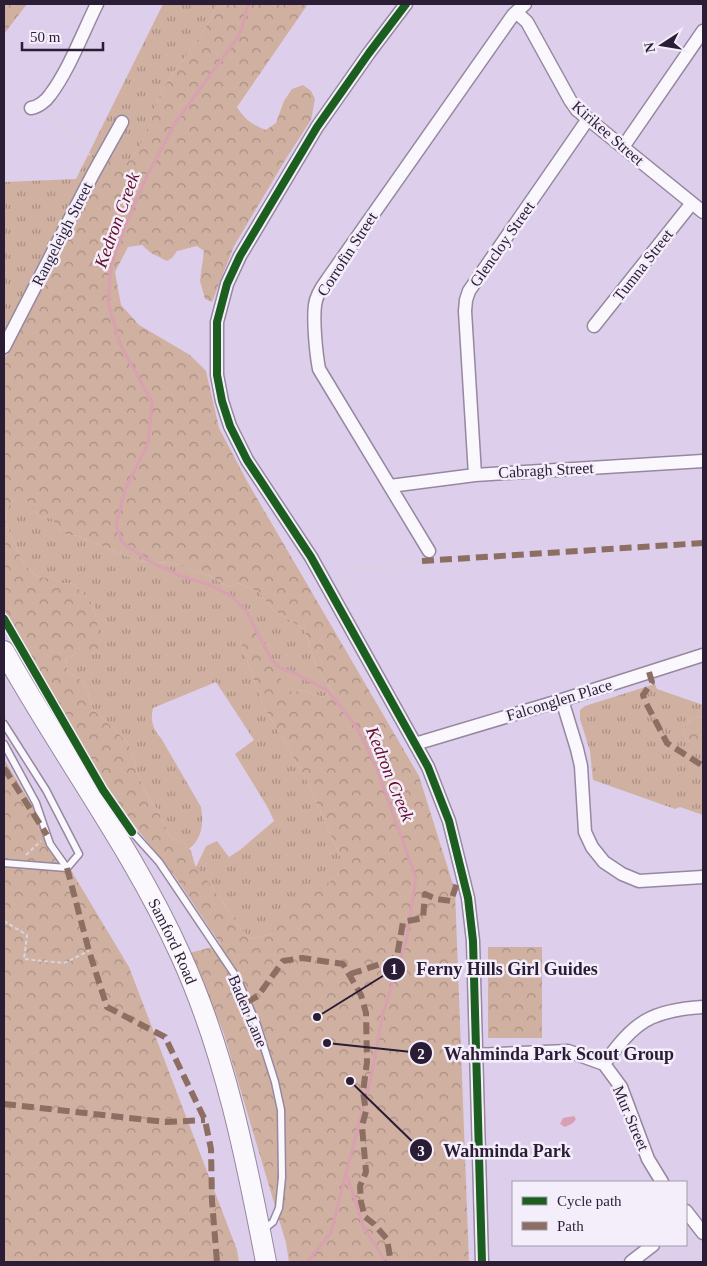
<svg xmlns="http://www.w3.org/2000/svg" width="707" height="1266" font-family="Georgia,serif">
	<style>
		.grass { fill: url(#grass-tufts) }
		.forest { fill: url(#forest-crowns); fill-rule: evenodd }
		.water { fill: #d8a0b1 }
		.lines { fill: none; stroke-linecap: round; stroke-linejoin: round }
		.stream { stroke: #d8a0b1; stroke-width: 3 }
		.lane-casing { stroke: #9588a0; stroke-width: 9 }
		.street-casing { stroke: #9588a0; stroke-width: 15 }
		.primary-casing { stroke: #9588a0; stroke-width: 22 }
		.path { stroke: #d8d3dc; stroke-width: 2; stroke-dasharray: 4 2.5; stroke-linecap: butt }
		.lane { stroke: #faf8fc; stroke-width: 6 }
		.street { stroke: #faf8fc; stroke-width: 12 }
		.primary { stroke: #faf8fc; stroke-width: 20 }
		.quiet { stroke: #8d6e63; stroke-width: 6; stroke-dasharray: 12 6; stroke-linecap: butt }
		.cycleway-casing { stroke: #f4edfa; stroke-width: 11 }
		.cycleway { stroke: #1b5e20; stroke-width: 8 }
		.labels { text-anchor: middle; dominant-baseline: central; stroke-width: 5; stroke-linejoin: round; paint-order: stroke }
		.street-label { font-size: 16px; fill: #2b1d36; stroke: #f4edfa }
		.water-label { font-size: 18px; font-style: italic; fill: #640b28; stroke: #f4edfa }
		.leader { fill: none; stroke: #2b1d36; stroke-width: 2 }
		.callout-dot { fill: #2b1d36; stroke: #f4edfa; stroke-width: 2 }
		.mark-label { font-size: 15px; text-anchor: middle; font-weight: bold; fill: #fff }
		.callout-label { font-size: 18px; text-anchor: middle; font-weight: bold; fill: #2b1d36; stroke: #f4edfa; stroke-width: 5; stroke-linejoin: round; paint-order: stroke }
	</style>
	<defs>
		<pattern id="grass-tufts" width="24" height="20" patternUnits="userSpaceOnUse" patternTransform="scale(1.25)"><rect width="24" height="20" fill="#d0b0a0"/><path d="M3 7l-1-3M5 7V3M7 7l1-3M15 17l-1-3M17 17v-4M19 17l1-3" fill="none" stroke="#a98f83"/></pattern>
		<pattern id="forest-crowns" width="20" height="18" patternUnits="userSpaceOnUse" patternTransform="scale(1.25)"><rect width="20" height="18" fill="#d0b0a0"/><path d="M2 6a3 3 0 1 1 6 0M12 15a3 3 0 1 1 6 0" fill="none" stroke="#a98f83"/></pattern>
	</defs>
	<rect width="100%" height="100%" fill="#ddceeb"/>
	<path class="grass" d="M163 4H217C205 37 179 60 162 91 151 112 146 148 126 162L4 358V182L76 179Z
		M15 497 31 503C36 514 39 518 51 518L64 534 78 536 138 561 173 563 210 576 228 587 238 583 259 592 273 610 304 629 319 673 332 690 323 697 300 690 292 693 284 688 260 634 240 641 264 707 305 777 340 856V872L272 934 250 939 240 928 211 885 196 867 206 846 217 841 229 857 240 850 274 821 268 808 235 754 254 740 216 682 153 708C150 720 153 730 161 738L201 807C204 823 202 839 189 849L183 842 171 838 158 811 145 791 137 773 134 758 128 743 93 709 88 693 81 680 68 672 65 661 76 653H93L100 647 94 605 74 584 61 583 52 578 37 577 24 564 8 529 5 518 10 503Z
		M655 684 657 689 703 705V716C694 717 678 726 686 738 689 742 698 747 703 749V815L680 807 675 809 593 780 590 751 580 719V710L585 706Z"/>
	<path class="forest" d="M4 4H27L4 34Z
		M217 4H308L237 107C244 119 254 126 266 130L276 123 284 101 292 89 303 85 311 91 315 99 311 120 287 157 234 246 212 302 205 299 200 281 204 251 197 246 177 251 172 258 167 261 151 253 142 245 128 247 115 272 121 305 139 325 190 355 206 371 219 428 248 483 419 776 455 891 469 1262H289L286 1243 223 1031 189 953 221 945 174 875 129 819 103 783 4 609V358L8 354 31 304 108 157 117 155 126 162C146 148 151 111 162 91 179 60 205 37 217 4ZM15 498 31 503C36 514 39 518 51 518L64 534 78 536 138 561 173 563 210 576 228 587 238 583 259 592 273 610 304 629 319 673 332 690 323 697 300 690 292 693 285 688 260 634 254 627H248L241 631 240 641 264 707 305 777 340 856V872L328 883 273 920 272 934 250 939 240 928 211 885 195 865 191 851 183 842 171 838 158 811 145 791 137 773 134 758 128 743 93 709 88 693 81 680 68 672 65 661 76 653H93L101 647 94 605 74 584 61 583 52 578 37 577 24 564 8 529 5 518 10 503Z
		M703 716V749C698 747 689 742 686 738 678 726 694 717 703 716Z
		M4 759 129 967 237 1250 239 1262H4Z
		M488 947H542V1038H488Z"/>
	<path class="water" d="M574 1116 576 1119 573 1123 565 1127 560 1124 563 1118Z"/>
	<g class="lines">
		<path class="stream" d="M249 4C244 15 244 26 238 37L175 123 147 176 123 231 111 267 108 302 120 344 152 402 148 443 125 490 116 525 122 542 149 561 178 575 210 585 231 596 247 612 271 659 280 668 292 672 327 690 356 726 375 764 416 878 406 941 383 1013 371 1078 346 1173 364 1228 386 1262
			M212 1262 217 1260 227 1262
			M307 1262 331 1233 346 1173"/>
		<g class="lane-casing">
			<path id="lane" d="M4 724 46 790 79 854 67 868 50 844 36 803 4 744
				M114 817 132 832 159 862 237 978 257 1025 275 1082 281 1110 282 1177 279 1208 273 1222 263 1230
				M4 863 67 868"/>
		</g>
		<g class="street-casing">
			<path id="street" d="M406 4 369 53 317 127 240 256 227 284 217 322V375L222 401 230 426 247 460 311 557 428 767 449 821 468 898 473 941 482 1262
				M517 13 527 22 570 100 577 110 703 212
				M31 108C38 107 46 101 50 95 69 70 83 32 97 4
				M623 147 703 31
				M594 326 692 203
				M4 347 93 174 122 122
				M475 475 465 311 466 300 469 291 588 119
				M390 486 475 475 703 461
				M429 551 319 369C316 353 313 321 315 305 316 296 321 288 327 280L513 15 525 4
				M562 700 577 749 581 766 585 832 592 847 604 862 622 874 639 881 703 877
				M415 744 562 700 703 655
				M476 1055 568 1051 604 1064 621 1087 648 1159 662 1182
				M604 1064C634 1022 651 1010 703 1007
				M686 1211 703 1233
				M631 1262 653 1245"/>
		</g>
		<g class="primary-casing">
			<g id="primary">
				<path id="s1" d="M4 651C61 754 133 849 181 956 225 1053 246 1158 266 1262"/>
			</g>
		</g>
		<path class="path" d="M498 4 503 8
			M47 113 53 117 90 155
			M341 585 354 569 416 563 422 561V559
			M26 855 41 841
			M4 921 27 935 24 959 64 963 89 951"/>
		<use href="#lane" class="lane"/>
		<use href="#street" class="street"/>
		<use href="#primary" class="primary"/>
		<path class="quiet" d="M422 561 703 543
			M649 672 652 682 643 695 645 701 667 743 703 766
			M4 768 47 835
			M67 868 89 951 107 1007 165 1037 205 1120 211 1149 212 1201 217 1262
			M350 974 390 961 397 956 403 922 423 918 425 894 436 899 451 901 457 883 464 879
			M247 1002 258 996 283 961 302 958 343 964 361 995 366 1013 367 1062 363 1092 366 1111 362 1126 366 1172 360 1186 361 1202 365 1217 374 1224 387 1239 390 1257 388 1262
			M4 1104 166 1122 205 1120"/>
		<g class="cycleway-casing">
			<path id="cycleway" d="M406 4 369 53 317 127 240 256 227 284 217 322V375L222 401 230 426 247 460 311 557 428 767 449 821 468 898 473 941 482 1262
				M4 619 103 790 132 832"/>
		</g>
		<use href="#cycleway" class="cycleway"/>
	</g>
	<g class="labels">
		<g class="street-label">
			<text transform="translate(608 133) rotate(41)">Kirikee Street</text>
			<text transform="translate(62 234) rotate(-63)">Rangeleigh Street</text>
			<text transform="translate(502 244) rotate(-55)">Glencloy Street</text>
			<text transform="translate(347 254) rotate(-57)">Corrofin Street</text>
			<text transform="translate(643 265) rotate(-52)">Tumna Street</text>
			<text transform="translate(546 470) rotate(-3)">Cabragh Street</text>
			<text transform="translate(559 700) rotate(-17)">Falconglen Place</text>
			<text stroke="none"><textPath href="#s1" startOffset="336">Samford Road</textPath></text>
			<text transform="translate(248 1011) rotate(67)">Baden Lane</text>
			<text transform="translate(631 1118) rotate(67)">Mur Street</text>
		</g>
		<g class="water-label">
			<text transform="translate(117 220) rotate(-70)">Kedron Creek</text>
			<text transform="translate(390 774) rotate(68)">Kedron Creek</text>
		</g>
	</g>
	<path class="leader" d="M317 1017L394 969M327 1043L421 1053M350 1081L421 1150"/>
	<g class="callout-dot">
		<circle cx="317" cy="1017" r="5"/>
		<circle cx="327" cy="1043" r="5"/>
		<circle cx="350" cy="1081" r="5"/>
		<circle cx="394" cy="969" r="12"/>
		<circle cx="421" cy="1053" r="12"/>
		<circle cx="421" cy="1150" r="12"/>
	</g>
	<g class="mark-label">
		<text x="394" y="974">1</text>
		<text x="421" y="1059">2</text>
		<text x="421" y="1156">3</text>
	</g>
	<g class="callout-label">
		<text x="507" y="975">Ferny Hills Girl Guides</text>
		<text x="559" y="1060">Wahminda Park Scout Group</text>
		<text x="507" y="1157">Wahminda Park</text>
	</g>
	<rect width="707" height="1266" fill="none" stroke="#2b1d36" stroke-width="10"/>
	<rect x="512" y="1181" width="175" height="65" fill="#f4edfa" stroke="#a49aac"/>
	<rect x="522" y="1197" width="25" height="8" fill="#1b5e20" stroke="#a49aac"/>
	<text x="557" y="1206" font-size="15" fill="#2b1d36">Cycle path</text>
	<rect x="522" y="1222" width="25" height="8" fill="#8d6e63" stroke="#a49aac"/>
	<text x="557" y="1231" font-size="15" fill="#2b1d36">Path</text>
	<g transform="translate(662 45) rotate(258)" stroke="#f4edfa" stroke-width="4" paint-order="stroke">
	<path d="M0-4L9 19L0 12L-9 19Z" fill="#2b1d36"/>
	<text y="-8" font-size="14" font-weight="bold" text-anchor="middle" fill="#2b1d36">N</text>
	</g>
	<path d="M22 42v8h81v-8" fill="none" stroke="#2b1d36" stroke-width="2.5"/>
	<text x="30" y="42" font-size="15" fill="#2b1d36" stroke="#f4edfa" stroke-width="4" paint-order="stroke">50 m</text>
</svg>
